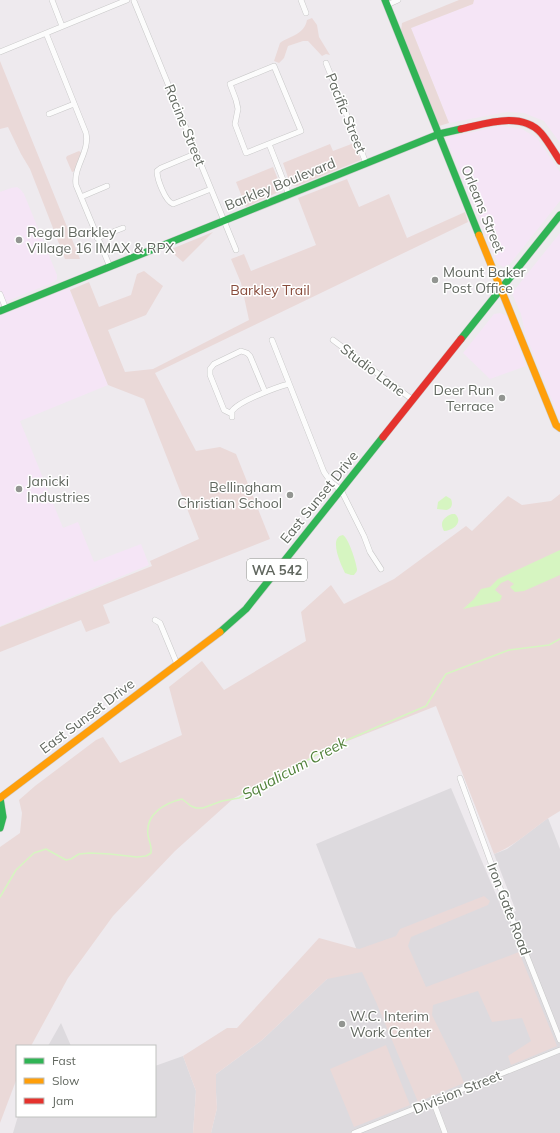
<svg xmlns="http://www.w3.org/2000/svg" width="560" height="1133" font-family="Mulish,sans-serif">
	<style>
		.commercial { fill: #f5e5f6 }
		.industrial { fill: #dddade }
		.green { fill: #ead9d8 }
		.water { fill: #d6f5c1 }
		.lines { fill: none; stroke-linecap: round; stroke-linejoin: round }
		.stream { stroke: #d6f5c1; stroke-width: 1.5 }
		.street-casing { stroke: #c8c8c8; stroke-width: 6 }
		.fast-casing { stroke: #c9c9c8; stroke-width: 8 }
		.slow-casing { stroke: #c9c9c8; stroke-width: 8 }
		.jam-casing { stroke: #c9c9c8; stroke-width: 8 }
		.street { stroke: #fcfcfc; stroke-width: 5 }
		.fast { stroke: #30b455; stroke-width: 7 }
		.slow { stroke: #ff9f0a; stroke-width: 7 }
		.jam { stroke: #e5322d; stroke-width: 7 }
		.poi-dot { fill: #929591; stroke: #fff; stroke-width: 1.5 }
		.labels { text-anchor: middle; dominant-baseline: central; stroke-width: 3; stroke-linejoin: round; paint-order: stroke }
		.shield { fill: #fff; stroke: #90958f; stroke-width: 1 }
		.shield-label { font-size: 13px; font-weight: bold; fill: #61675f }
		.street-label { font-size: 14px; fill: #61675f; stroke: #fff }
		.poi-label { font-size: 14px; fill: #61675f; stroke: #fff; text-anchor: start }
		.park-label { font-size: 14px; fill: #884c3c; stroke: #fff }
		.water-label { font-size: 15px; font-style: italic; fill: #51813a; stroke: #fff }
	</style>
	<rect width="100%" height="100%" fill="#eeeaee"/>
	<path class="commercial" d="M474 0H560V143L544 121 524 113 507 112 449 123 411 28 472 4Z
		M500 126 522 129 537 138 560 172V201L510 264 503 267 498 264 446 138Z
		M17 187 21 190 24 194 57 275V279L54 282 0 304V192L11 188Z
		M560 233V420L525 333 521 314 512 293Z
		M69 288 108 385 20 421 63 528 78 522 94 562 141 544 149 565 0 626V316Z
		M501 313 507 316 526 366 490 379 463 353 494 314Z"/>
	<path class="industrial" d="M451 788 505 916 516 911 494 854 507 849 548 818 560 849V1133H211L217 1108 216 1093V1074L262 1040 345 962 356 948 316 844Z
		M61 1023 71 1046H48Z
		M183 1056 196 1091 193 1133H13L18 1116H155V1066Z"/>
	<path class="green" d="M459 0H474L473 4 411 28 449 123 439 126 401 32 402 23Z
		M312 18 317 25 319 37 330 55 326 54 322 56 308 41H303L288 46 284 58 279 63 274 61 280 43C291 35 304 35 307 20Z
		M0 61 80 259H65L30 169 21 154 8 127 0 129Z
		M354 143 361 160 297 186 292 185 290 183 283 163 330 144 333 151Z
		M79 151 82 153 75 171 72 172 66 158 67 156Z
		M273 167 281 187V191L246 207 236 182Z
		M347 179 359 207 389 194 407 238 465 212 468 222 155 373 196 451 220 447 236 454 270 539 103 605 110 623 86 632 81 620 0 652V627L152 566 150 561 199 539 144 399 108 385 70 290 89 282 99 307 131 295 137 274 144 271 163 286 146 315 108 330 125 372 153 369 249 320 241 283 231 259 244 254 251 271 316 245 298 198Z
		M213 232 183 262 169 250Z
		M560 494V811C536 824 520 844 494 854L436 706 325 750 234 798 175 851 113 916 68 978 31 1046H17V1078L0 1123V847L20 833 22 813 19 800 35 786 96 740 103 737 120 763 182 735 169 687 202 661 224 690 306 641 301 612 331 585 344 604 394 579 466 526 472 531 508 496 522 505 551 501Z
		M484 896 490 901 488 905 411 937 408 946 426 987 519 952 557 1046 511 1065 508 1056 531 1041 522 1018 492 1022 478 991 433 1005 432 1015 458 1068 464 1083 418 1102 376 1002 362 972 327 979 262 1040 216 1074V1093L217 1108 211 1133H193L196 1091 183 1056 227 1028H237L319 938 359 949 396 936 400 929Z
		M386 1045 410 1105 354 1127 330 1069Z"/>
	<path class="water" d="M446 496 451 499C453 504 452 509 446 510L437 509 438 502Z
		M452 514H455C464 522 453 531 444 531 439 522 444 517 452 514Z
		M343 535C349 539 356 562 357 569 357 572 356 572 354 575H351L345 573C341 565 328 537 343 535Z
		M560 550V575L524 591 515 592 510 587 514 584 508 580 501 583 495 590 502 596 500 601 463 609 474 599 481 589 490 587 498 579Z"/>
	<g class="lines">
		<path class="stream" d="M0 897 16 870 34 853 46 849 66 860 71 859 79 854 90 853 110 854 137 857 146 856 151 853C152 844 149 843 148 835 145 814 165 803 182 799L191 806 196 808H203L222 801 239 798 283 775 326 749 426 706 446 674 509 650 549 645 560 639"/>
		<g class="street-casing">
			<path id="street" d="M52 0 62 26
				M301 0 306 13
				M134 1 236 250
				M387 5 398 0
				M46 33 86 133C90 152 73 167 76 185L110 267
				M0 52 127 0
				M326 63 366 163
				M274 66 301 131 246 153 235 124 238 109 236 100 230 84Z
				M49 114 74 104
				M269 144 289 195
				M197 153 161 168 157 171C157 179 165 201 173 204L211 189
				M81 197 107 186
				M97 238 123 228
				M0 294 6 309
				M272 340 324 472 331 482 341 490 364 536 370 552 381 569
				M333 340 413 400
				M232 414 224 410 210 375V369L214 364 241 351 247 353 250 356 265 392
				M232 417V411C239 401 277 387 289 384
				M155 620 160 623 177 664
				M460 778 502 893 560 1040
				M433 1101 445 1133
				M354 1133 560 1050"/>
		</g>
		<g class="fast-casing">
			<path id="fast" d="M385 0 479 235
				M559 159 560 160
				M0 311 439 134 461 129
				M461 339 560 215
				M220 632 246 609 383 437
				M0 798 3 817 0 828"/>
		</g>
		<g class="slow-casing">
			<path id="slow" d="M479 235 556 425 560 428
				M0 798 220 632"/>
		</g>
		<g class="jam-casing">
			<path id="jam" d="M461 129C485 124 521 111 541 133 548 141 554 152 560 161
				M383 437 461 339"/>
		</g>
		<use href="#street" class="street"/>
		<use href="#fast" class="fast"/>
		<use href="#slow" class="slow"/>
		<use href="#jam" class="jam"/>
	</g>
	<g class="poi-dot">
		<circle cx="19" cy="240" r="4"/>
		<circle cx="435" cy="280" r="4"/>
		<circle cx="502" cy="398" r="4"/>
		<circle cx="19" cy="489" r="4"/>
		<circle cx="290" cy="495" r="4"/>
		<circle cx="342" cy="1024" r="4"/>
	</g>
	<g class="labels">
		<rect class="shield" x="247" y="559" width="60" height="22" rx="3"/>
		<g class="shield-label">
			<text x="277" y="570">WA 542</text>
		</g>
		<g class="street-label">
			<text transform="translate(346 113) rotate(68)">Pacific Street</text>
			<text transform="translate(185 125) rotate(68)">Racine Street</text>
			<text transform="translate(280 184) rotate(-22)">Barkley Boulevard</text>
			<text transform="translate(483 209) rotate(68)">Orleans Street</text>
			<text transform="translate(373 370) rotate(37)">Studio Lane</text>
			<text transform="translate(319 497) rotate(-51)">East Sunset Drive</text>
			<text transform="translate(87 716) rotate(-37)">East Sunset Drive</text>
			<text transform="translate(509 909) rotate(69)">Iron Gate Road</text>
			<text transform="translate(457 1092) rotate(-22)">Division Street</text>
		</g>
		<g class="poi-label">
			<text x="27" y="232">Regal Barkley<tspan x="27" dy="16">Village 16 IMAX &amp; RPX</tspan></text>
			<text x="443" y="272">Mount Baker<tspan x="443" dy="16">Post Office</tspan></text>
			<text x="494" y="390" text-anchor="end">Deer Run<tspan x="494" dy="16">Terrace</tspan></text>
			<text x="27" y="481">Janicki<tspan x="27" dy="16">Industries</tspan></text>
			<text x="282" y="487" text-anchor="end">Bellingham<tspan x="282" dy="16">Christian School</tspan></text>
			<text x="350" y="1016">W.C. Interim<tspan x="350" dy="16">Work Center</tspan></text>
		</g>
		<g class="park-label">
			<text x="270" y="290">Barkley Trail</text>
		</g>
		<g class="water-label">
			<text transform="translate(294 768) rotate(-28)">Squalicum Creek</text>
		</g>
	</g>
	<rect x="16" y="1045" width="140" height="72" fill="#ffffff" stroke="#c0c2bf"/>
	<rect x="24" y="1058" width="20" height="6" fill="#30b455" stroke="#c0c2bf"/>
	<text x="52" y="1065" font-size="12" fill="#61675f">Fast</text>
	<rect x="24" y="1078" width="20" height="6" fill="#ff9f0a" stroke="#c0c2bf"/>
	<text x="52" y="1085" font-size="12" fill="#61675f">Slow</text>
	<rect x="24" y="1098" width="20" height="6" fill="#e5322d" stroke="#c0c2bf"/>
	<text x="52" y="1105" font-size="12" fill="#61675f">Jam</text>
</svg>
